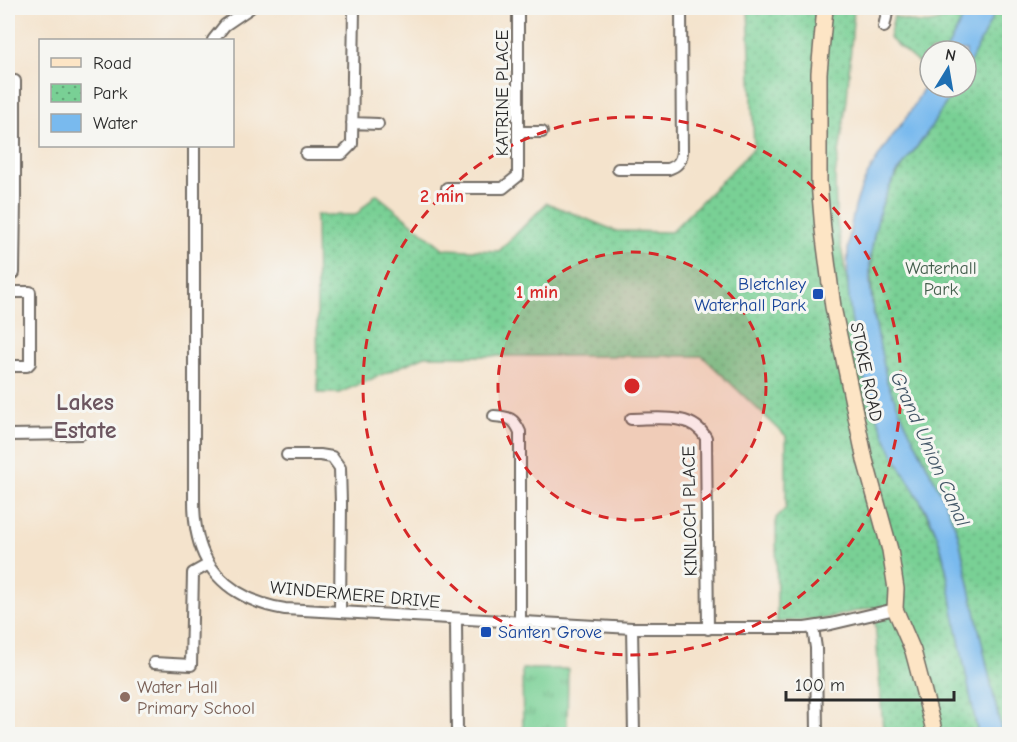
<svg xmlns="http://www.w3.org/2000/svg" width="1017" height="742" font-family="'Comic Neue',sans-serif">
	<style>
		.grass { fill: url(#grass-tufts); stroke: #527e60; stroke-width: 1.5 }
		.park { fill: url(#park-dots); stroke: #527e60; stroke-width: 1.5 }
		.water { fill: #79baee; stroke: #52728c; stroke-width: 1.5 }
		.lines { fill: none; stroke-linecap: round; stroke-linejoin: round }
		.street-casing { stroke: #716b63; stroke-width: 14 }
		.secondary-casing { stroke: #716b63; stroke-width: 18 }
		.street { stroke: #fff; stroke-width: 10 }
		.secondary { stroke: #fde5c5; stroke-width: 15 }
		.ring { fill: none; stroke: #d62828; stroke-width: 3; stroke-dasharray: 10 8 }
		.transit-dot { fill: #1a4fb4; stroke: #f6f6f2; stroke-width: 2 }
		.education-dot { fill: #8d6e63; stroke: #f6f6f2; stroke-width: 2 }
		.labels { text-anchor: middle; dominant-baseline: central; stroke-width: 6; stroke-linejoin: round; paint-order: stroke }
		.street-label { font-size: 18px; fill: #2b2b2b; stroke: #f6f6f2 }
		.park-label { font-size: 18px; fill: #425d4b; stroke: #f6f6f2 }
		.transit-label { font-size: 18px; fill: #164399; stroke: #f6f6f2; text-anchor: end }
		.education-label { font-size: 18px; fill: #785e54; stroke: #f6f6f2; text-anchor: start }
		.water-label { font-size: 20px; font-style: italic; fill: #425666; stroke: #f6f6f2 }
		.district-label { font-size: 24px; font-weight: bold; fill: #6c5660; stroke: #f6f6f2 }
		.centre { fill: #d62828; stroke: #f6f6f2; stroke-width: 3 }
		.ring-label { font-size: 18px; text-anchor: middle; font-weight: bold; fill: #d62828; stroke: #f6f6f2; stroke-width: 6; stroke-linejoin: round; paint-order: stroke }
	</style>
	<defs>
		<pattern id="grass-tufts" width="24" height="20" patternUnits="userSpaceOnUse" patternTransform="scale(1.5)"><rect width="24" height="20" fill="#79d095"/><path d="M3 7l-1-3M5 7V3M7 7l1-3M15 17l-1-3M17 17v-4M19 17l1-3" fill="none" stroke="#63a97a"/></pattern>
		<pattern id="park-dots" width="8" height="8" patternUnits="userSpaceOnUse" patternTransform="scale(1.5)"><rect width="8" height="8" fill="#79d095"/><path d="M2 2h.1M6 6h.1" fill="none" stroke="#63a97a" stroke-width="1.8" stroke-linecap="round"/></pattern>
	</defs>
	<rect width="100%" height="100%" fill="#f6f6f2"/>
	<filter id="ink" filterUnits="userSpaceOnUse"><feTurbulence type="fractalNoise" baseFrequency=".0167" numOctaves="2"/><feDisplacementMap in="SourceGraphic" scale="12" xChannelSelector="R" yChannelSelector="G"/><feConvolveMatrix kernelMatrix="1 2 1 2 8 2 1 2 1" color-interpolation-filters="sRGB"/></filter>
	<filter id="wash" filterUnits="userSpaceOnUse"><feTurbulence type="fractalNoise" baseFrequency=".008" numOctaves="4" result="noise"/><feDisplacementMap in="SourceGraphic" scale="24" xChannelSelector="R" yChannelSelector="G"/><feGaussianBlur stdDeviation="1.35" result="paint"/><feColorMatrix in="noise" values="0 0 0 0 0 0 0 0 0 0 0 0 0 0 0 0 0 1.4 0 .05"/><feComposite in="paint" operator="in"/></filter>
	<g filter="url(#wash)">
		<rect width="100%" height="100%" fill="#f4e3cc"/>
		<path class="grass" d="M522 669H568L567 734H523Z"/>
		<path class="park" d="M748 8H854L847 99 841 141 835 175 836 218 848 287 854 336 863 375 875 411 889 444 904 474 915 491 938 537 946 570 978 734H885L883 729 874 607 823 619 777 622 776 518 786 508V436L702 356H425L339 393H318L316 215H356L376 194 444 249 499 251 547 203 616 231 671 232 754 148Z
			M958 8H968L946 51H930V73L889 38 894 16C918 26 938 28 958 8Z
			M997 8H1009V734H1002L958 534C947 505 934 479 920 451 908 429 894 406 887 381 882 367 881 352 878 337 869 286 866 238 888 190 898 170 912 155 924 137 935 121 945 104 956 87H966V70Z"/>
		<path class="water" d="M968 8H997L966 70V51H946Z
			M930 77V87H956L925 136 896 174 888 190 881 207 874 235 870 259V283L873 311 887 382 905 422 945 502 958 534 1002 734H978C970 693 961 651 953 609 949 585 946 561 938 538 926 503 902 475 887 441 856 368 831 267 861 189 873 160 892 138 910 112 917 101 923 88 930 77Z"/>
	</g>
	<g filter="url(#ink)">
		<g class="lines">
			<g class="street-casing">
				<path id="street" d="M913 8H924
					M884 27 888 8
					M213 40 225 25 250 8
					M8 81H15V197H8
					M352 123 378 124
					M518 132H542
					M194 146V500C194 519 196 538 204 555 219 587 252 604 285 609L632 628H805L831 624 895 609
					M306 154H342L352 144 354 8
					M618 169H668C677 166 681 162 682 152L681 8
					M447 188H503L518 176V8
					M14 273 15 197
					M8 292H30V363L27 366H8
					M494 416C509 417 514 418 520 432V622
					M631 419C656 419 693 412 706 438L708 629
					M8 435 81 434
					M287 455H320L332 457 340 468 341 503 340 612
					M456 619 457 734
					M632 628 634 734
					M813 628 816 648 817 734
					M154 663 191 665 193 573 209 564"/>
			</g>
			<g class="secondary-casing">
				<path id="secondary" d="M825 8 819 73V182L823 230 833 307 865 460 890 550 896 589 895 609 913 651 935 734"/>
			</g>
			<use href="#street" class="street"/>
			<use href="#secondary" class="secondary"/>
		</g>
	</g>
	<circle cx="632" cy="386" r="134" fill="#d62828" fill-opacity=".12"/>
	<g class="ring">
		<circle cx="632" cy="386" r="134"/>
		<circle cx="632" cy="386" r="269"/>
	</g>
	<g class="transit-dot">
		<rect x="812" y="288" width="12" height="12" rx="3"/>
		<rect x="480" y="626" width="12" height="12" rx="3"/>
	</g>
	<circle class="education-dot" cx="125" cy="697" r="6"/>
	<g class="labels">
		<g class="street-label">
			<text transform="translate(502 93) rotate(-90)">KATRINE PLACE</text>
			<text transform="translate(866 372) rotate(78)">STOKE ROAD</text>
			<text transform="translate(690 511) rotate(-91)">KINLOCH PLACE</text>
			<text transform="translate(355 595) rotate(5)">WINDERMERE DRIVE</text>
		</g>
		<g class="park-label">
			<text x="941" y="268">Waterhall<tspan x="941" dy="21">Park</tspan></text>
		</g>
		<g class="transit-label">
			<text x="806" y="284">Bletchley<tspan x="806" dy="21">Waterhall Park</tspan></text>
			<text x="498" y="632" text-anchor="start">Santen Grove</text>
		</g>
		<g class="education-label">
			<text x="137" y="687">Water Hall<tspan x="137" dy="21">Primary School</tspan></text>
		</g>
		<g class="water-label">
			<text transform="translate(930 449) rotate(66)">Grand Union Canal</text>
		</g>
		<g class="district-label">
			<text x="85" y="402">Lakes<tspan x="85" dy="28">Estate</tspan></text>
		</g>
	</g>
	<circle cx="632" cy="386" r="9" class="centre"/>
	<g class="ring-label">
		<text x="442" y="202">2 min</text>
		<text x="537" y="298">1 min</text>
	</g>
	<rect width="1017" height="742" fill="none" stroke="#f6f6f2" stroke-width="30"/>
	<rect x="39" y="39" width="195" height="108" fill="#f6f6f2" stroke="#a5a5a2" stroke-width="1.5"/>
	<rect x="51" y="58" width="30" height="9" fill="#fde5c5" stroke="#a5a5a2" stroke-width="1.5"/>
	<text x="93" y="69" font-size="18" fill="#2b2b2b">Road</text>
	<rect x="51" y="84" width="30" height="18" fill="url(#park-dots)" stroke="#a5a5a2" stroke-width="1.5"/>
	<text x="93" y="99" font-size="18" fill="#2b2b2b">Park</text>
	<rect x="51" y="114" width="30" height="18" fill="#79baee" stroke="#a5a5a2" stroke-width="1.5"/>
	<text x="93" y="129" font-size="18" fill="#2b2b2b">Water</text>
	<g transform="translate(948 69) rotate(11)"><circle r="28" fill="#f6f6f2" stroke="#a5a5a2" stroke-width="1.5"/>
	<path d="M0-4.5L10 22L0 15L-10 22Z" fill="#1f6fb2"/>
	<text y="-9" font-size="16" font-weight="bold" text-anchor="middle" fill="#2b2b2b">N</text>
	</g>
	<path d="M786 691v9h168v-9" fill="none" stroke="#2b2b2b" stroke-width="3"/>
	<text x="795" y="691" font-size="18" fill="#2b2b2b" stroke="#f6f6f2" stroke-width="4.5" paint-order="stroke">100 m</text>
</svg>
